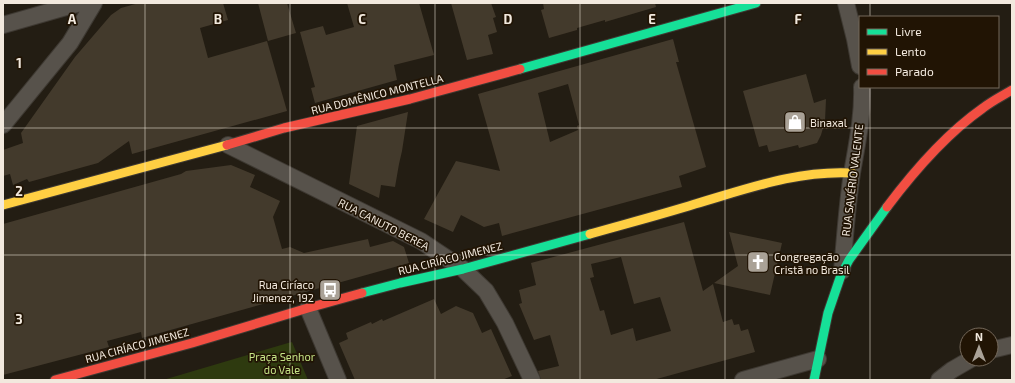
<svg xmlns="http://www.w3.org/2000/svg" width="1015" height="383" font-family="'Exo 2',sans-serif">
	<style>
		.green { fill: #2e3a0f }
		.building { fill: #433a2c; fill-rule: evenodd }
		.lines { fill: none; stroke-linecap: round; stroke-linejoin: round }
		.street-casing { stroke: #3e3932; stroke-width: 18 }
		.fast-casing { stroke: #3e3932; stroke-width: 11 }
		.slow-casing { stroke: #3e3932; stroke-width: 11 }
		.jam-casing { stroke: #3e3932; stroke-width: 11 }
		.street { stroke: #57524b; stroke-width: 16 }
		.fast { stroke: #16e098; stroke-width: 9 }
		.slow { stroke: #ffcf43; stroke-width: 9 }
		.jam { stroke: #f24e42; stroke-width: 9 }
		.grid { fill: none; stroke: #f2e9de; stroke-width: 1; stroke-opacity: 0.55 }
		.labels { text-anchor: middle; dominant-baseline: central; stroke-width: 3.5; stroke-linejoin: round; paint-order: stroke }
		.street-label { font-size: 11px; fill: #f2e9de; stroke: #211404 }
		.poi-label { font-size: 11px; fill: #f2e9de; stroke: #211404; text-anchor: start }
		.park-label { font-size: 11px; fill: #c5e486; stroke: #211404 }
		.grid-label { font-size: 13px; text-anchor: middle; font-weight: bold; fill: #f2e9de; stroke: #211404; stroke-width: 3.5; stroke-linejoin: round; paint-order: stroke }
	</style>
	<rect width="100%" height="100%" fill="#231d13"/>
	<path class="green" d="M292 342 308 380H163L288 343Z"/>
	<path class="building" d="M139 3H223L228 20 200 28 208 58 267 41 287 111 132 154 129 141 98 163 29 182 27 179 13 185 10 174 3 176V150L23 143 21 133 75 57 111 15 121 8Z
		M258 3H287L296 33 268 41Z
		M347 3H419L434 55 394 65 397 80 315 103 311 88 315 87 300 32 323 26 326 35 354 27Z
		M451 3H491L496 17 493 18 497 32 488 35 493 54 467 60Z
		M543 3H655L656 7 605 22V20L577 28V30L549 38 541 10 544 9Z
		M673 39 679 62H676L706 167 679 176 682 187 502 236 499 223 484 227 461 215 453 232 424 219 456 161 500 171 478 94ZM568 84 579 125 577 126 578 130 550 142 538 93Z
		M806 74 814 103 826 99 825 121 821 135 817 143 799 148 798 145 769 152 767 145 759 147 743 91Z
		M408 112 402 151 399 164 395 187 381 185 379 198 349 184 357 126Z
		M231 165 255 175 250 187 280 201 273 217 282 249 290 247 304 253 368 239 370 247 393 241 404 247 409 263 142 338 141 332 107 341 109 347 3 375V224L181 174 186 171Z
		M684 222 703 291 713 284 723 322 732 319 734 325 739 324 741 331 748 329 755 352 653 380H541L538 371 559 366 550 335 534 340 519 304 522 303 519 290 536 285 531 263ZM621 257 634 304 660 297 671 331 636 341 633 328 611 335 604 310 600 311 590 278 594 277 591 264Z
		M729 232 782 243 770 295 714 283 738 266Z
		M434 299 441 314 456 306 473 313 482 333 491 329 512 376 502 380H355L339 343 348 339 346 333 371 322 372 324 382 319 383 321Z"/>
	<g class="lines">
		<g class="street-casing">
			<path id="street" d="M846 3 855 39 860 66
				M3 25 80 3
				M3 125 70 43 94 3
				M228 145 421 241 463 269 486 291 505 323 532 380
				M842 271C845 238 847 205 852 173 857 144 863 116 862 87
				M308 308 338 380
				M991 350 1012 345
				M743 380 818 359
				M939 380 952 370 971 359"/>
		</g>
		<g class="fast-casing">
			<path id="fast" d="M520 69 756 3
				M362 293 400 283 463 269 590 234
				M814 380 828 313 841 275 849 260 887 207"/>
		</g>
		<g class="slow-casing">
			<path id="slow" d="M3 205 227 145
				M590 234C625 224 660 215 695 204 747 189 797 170 852 173"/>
		</g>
		<g class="jam-casing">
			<path id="jam" d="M227 145 284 128 410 99 520 69
				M887 207C914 171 946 134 983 108 992 101 1002 96 1012 90
				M55 380 192 343 308 308 362 293"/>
		</g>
		<use href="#street" class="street"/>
		<use href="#fast" class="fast"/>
		<use href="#slow" class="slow"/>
		<use href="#jam" class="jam"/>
	</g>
	<path class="grid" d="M145 3V380M290 3V380M435 3V380M580 3V380M725 3V380M870 3V17M870 87V380M3 128H1012M3 255H1012"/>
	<defs>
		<g id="shop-square" transform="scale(1.15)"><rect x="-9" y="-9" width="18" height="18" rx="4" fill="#aaa297" stroke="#211404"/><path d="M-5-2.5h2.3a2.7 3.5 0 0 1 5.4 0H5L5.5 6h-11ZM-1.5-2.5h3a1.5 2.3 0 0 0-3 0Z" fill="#fff"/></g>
		<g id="church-square" transform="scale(1.15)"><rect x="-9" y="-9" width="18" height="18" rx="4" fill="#aaa297" stroke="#211404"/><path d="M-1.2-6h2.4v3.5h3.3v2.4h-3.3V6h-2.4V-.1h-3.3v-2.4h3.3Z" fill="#fff"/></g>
		<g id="bus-square" transform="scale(1.15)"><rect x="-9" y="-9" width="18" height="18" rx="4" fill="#aaa297" stroke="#211404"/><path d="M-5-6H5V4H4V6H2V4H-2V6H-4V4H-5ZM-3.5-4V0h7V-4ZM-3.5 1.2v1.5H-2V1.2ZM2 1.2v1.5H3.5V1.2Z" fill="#fff"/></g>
	</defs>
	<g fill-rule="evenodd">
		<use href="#shop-square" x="795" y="122"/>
		<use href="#church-square" x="758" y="262"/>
		<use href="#bus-square" x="330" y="290"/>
	</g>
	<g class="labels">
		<g class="street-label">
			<text transform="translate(377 94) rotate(-14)">RUA DOMÊNICO MONTELLA</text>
			<text transform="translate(852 180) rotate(-83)">RUA SAVÉRIO VALENTE</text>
			<text transform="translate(384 224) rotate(27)">RUA CANUTO BEREA</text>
			<text transform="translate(450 258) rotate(-14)">RUA CIRÍACO JIMENEZ</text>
			<text transform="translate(137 345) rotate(-15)">RUA CIRÍACO JIMENEZ</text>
		</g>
		<g class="poi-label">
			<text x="810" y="122">Binaxal</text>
			<text x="774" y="256">Congregação<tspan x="774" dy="13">Cristã no Brasil</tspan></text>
			<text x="314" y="284" text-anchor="end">Rua Ciríaco<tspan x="314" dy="13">Jimenez, 192</tspan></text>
		</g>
		<g class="park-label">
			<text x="282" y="356">Praça Senhor<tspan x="282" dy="13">do Vale</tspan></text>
		</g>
	</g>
	<g class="grid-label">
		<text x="72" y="24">A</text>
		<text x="218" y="24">B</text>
		<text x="362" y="24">C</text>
		<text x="508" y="24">D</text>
		<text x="652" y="24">E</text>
		<text x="798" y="24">F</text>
		<text x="19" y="68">1</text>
		<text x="19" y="196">2</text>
		<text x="19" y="324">3</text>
	</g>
	<rect width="1015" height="383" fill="none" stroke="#f2e9de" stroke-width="8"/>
	<rect x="859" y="16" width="140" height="72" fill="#211404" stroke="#75695b"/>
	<rect x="867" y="29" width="20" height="6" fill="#16e098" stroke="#75695b"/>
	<text x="895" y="36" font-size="12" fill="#f2e9de">Livre</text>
	<rect x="867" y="49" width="20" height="6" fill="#ffcf43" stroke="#75695b"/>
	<text x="895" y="56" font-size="12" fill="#f2e9de">Lento</text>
	<rect x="867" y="69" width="20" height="6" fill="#f24e42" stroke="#75695b"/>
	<text x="895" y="76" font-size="12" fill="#f2e9de">Parado</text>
	<g transform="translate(979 347)"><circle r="19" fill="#211404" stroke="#75695b"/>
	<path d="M0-3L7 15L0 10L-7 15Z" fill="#aaa297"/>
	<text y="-6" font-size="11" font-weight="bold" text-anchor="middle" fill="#f2e9de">N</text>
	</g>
</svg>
